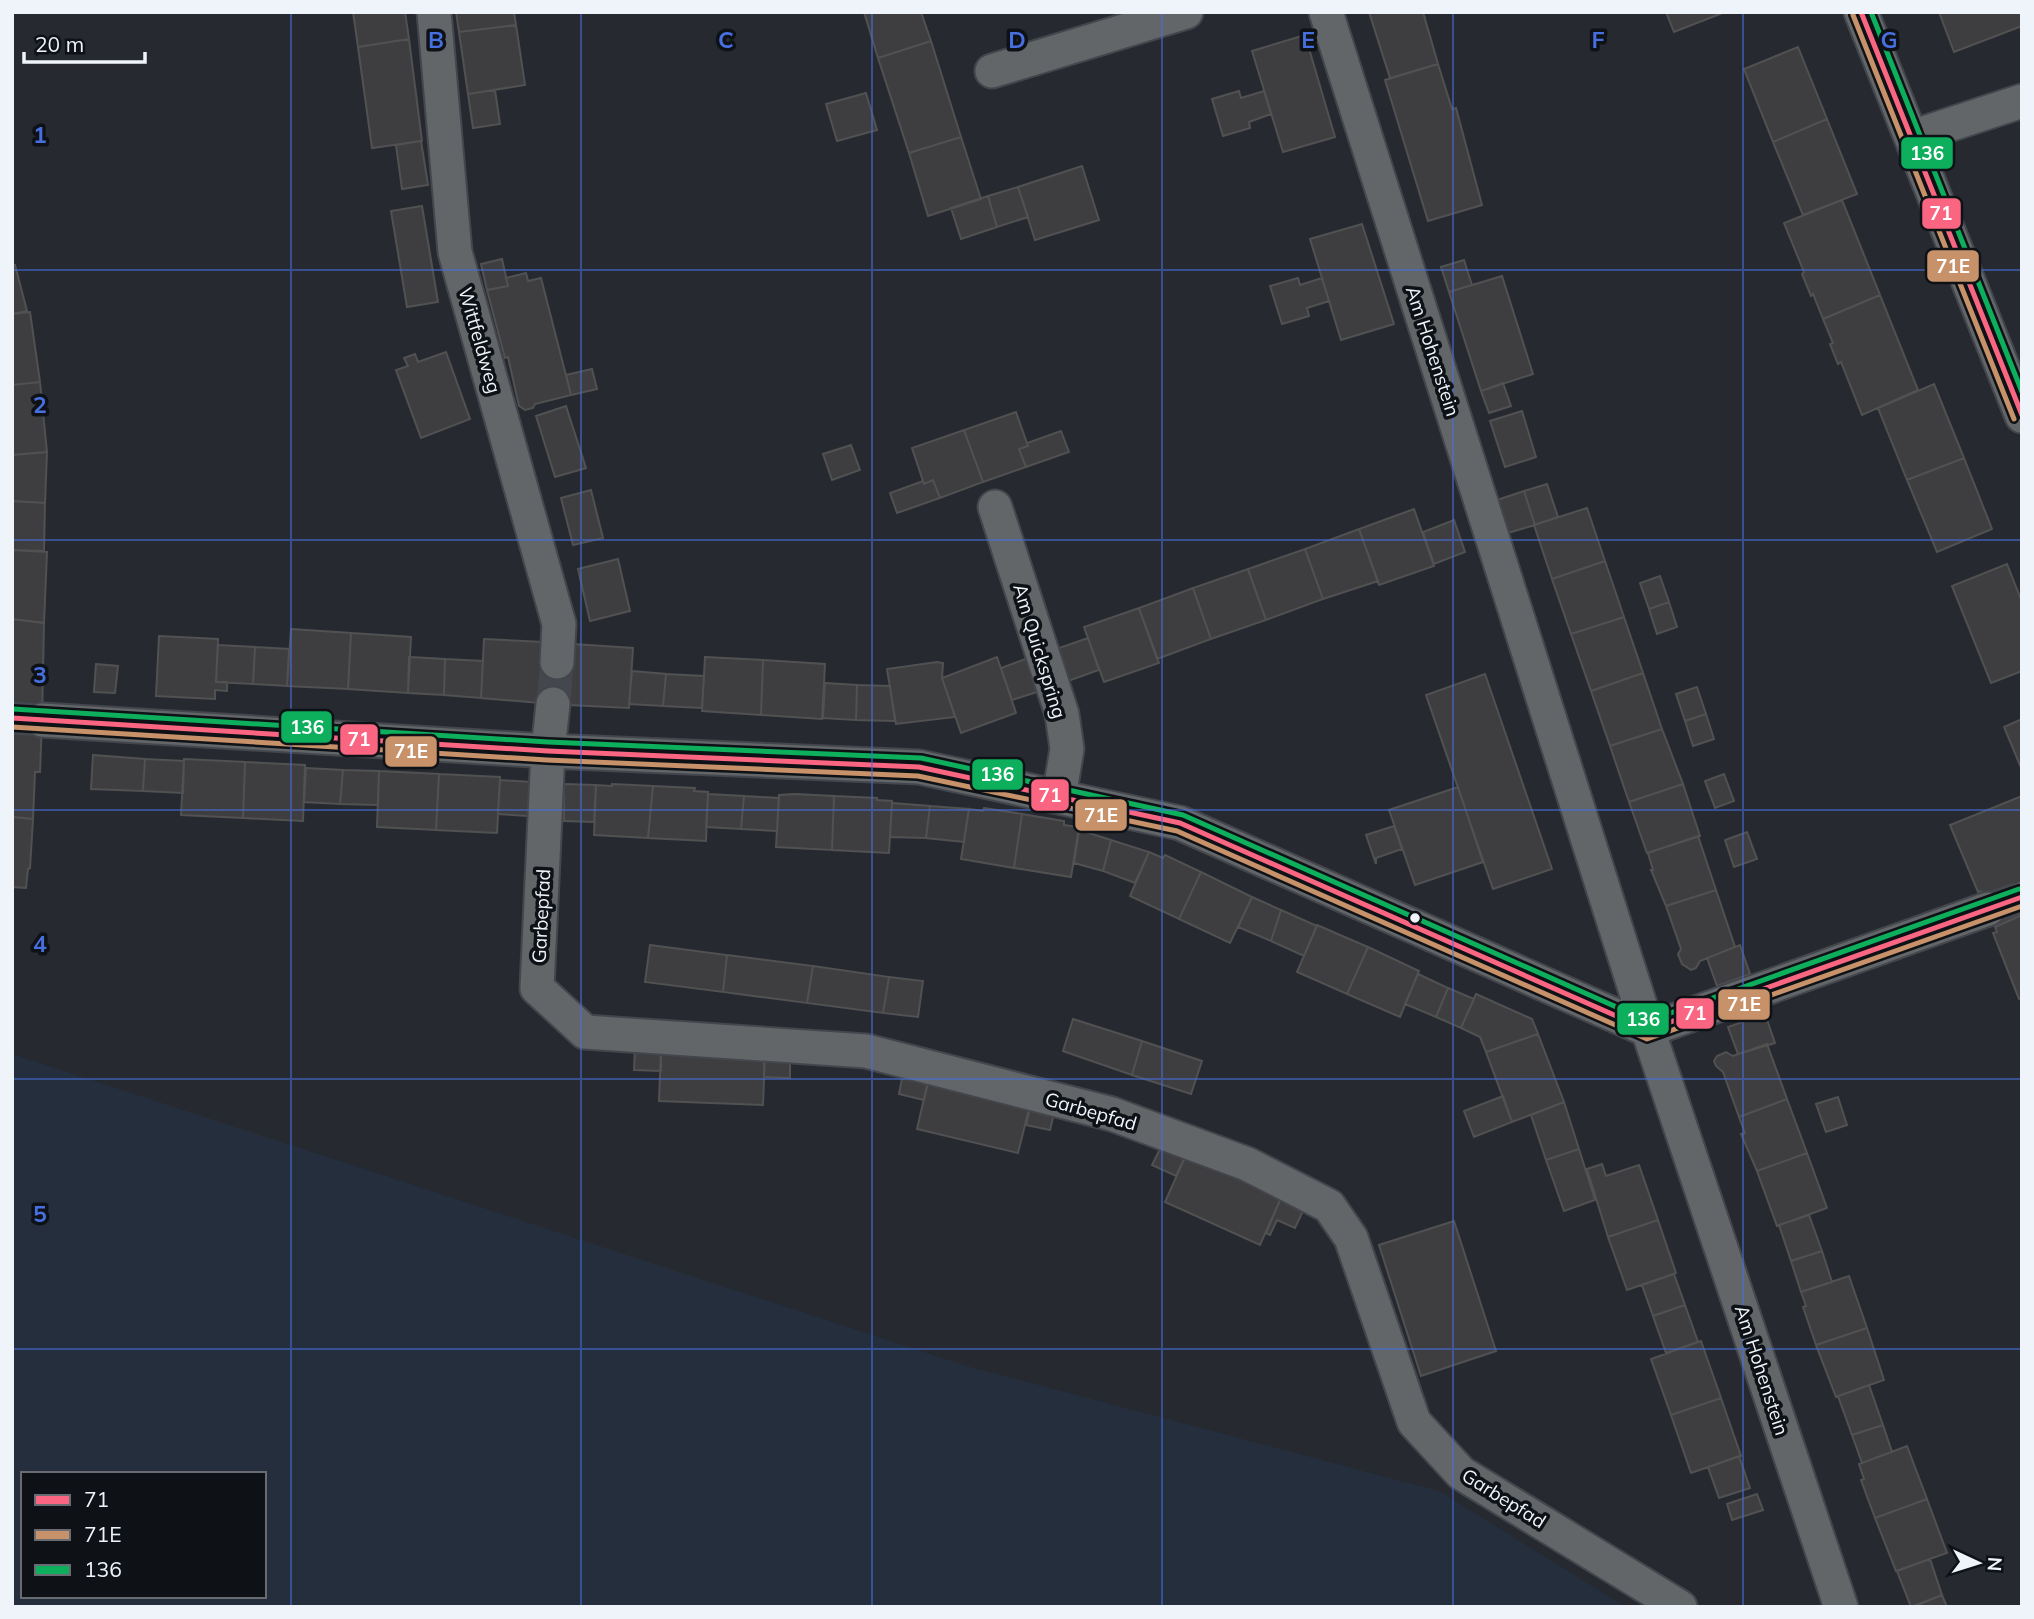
<svg xmlns="http://www.w3.org/2000/svg" width="2034" height="1619" font-family="Mulish,sans-serif">
	<style>
		.built { fill: #242e3c; fill-rule: evenodd }
		.building { fill: #3e3e41; stroke: #515152; stroke-width: 2 }
		.lines { fill: none; stroke-linecap: round; stroke-linejoin: round }
		.street-tunnel { stroke: #44484e; stroke-width: 33; stroke-dasharray: 33 17; stroke-linecap: butt }
		.street-casing { stroke: #43464c; stroke-width: 37 }
		.street { stroke: #636668; stroke-width: 33 }
		.bus-1-casing { stroke: #0e1216; stroke-width: 10 }
		.bus-2-casing { stroke: #0e1216; stroke-width: 10 }
		.bus-3-casing { stroke: #0e1216; stroke-width: 10 }
		.bus-1 { stroke: #fa6682; stroke-width: 5 }
		.bus-2 { stroke: #c7916a; stroke-width: 5 }
		.bus-3 { stroke: #0daf5c; stroke-width: 5 }
		.grid { fill: none; stroke: #476fdf; stroke-width: 2; stroke-opacity: 0.55 }
		.bus-dot { fill: #eff4fb; stroke: #0e1216; stroke-width: 2.5 }
		.labels { text-anchor: middle; dominant-baseline: central; stroke-width: 7; stroke-linejoin: round; paint-order: stroke }
		.street-label { font-size: 19px; fill: #eff4fb; stroke: #0e1216 }
		.grid-label { font-size: 23px; text-anchor: middle; font-weight: bold; fill: #476fdf; stroke: #0e1216; stroke-width: 7; stroke-linejoin: round; paint-order: stroke }
		.line-badge { stroke: #0e1216; stroke-width: 2.5 }
		.badge-label { font-size: 19px; text-anchor: middle; font-weight: bold; fill: #fff }
	</style>
	<rect width="100%" height="100%" fill="#262a30"/>
	<path class="built" d="M12 1054 967 1366 1439 1491 1626 1607H12ZM23 1474H264V1596H23Z"/>
	<path class="building" d="M353 12H405L409 39 358 47Z
		M456 12H514L516 25 459 32Z
		M864 12H921L931 41 878 58Z
		M1369 12H1423L1438 64 1390 78Z
		M1666 12H1725L1674 32Z
		M1939 12H2022V26L1954 52Z
		M516 25 525 85 468 94 459 32Z
		M1305 35 1335 137 1283 152 1252 51Z
		M409 39 422 141 372 148 358 47Z
		M931 41 961 137 909 153 878 58Z
		M1798 47 1827 119 1773 142 1744 69Z
		M1438 64 1452 109 1456 108 1482 205 1428 221 1385 80Z
		M495 90 500 124 473 128 468 94Z
		M1239 91 1241 98 1264 91 1271 114 1249 122 1250 128 1223 136 1212 99Z
		M866 93 877 130 837 141 826 104Z
		M1827 119 1857 194 1803 215 1773 142Z
		M961 137 981 199 928 216 909 153Z
		M421 141 428 185 402 189 396 145Z
		M1082 166 1099 220 1035 240 1018 187Z
		M1018 187 1028 217 997 227 988 196Z
		M988 196 997 227 961 239 951 208Z
		M1842 200 1880 295 1823 319 1813 294 1811 296 1802 274 1804 272 1784 223Z
		M422 206 438 302 407 307 391 211Z
		M1362 224 1394 324 1341 340 1310 239Z
		M502 259 508 286 487 290 481 264Z
		M1464 260 1472 285 1449 292 1441 267Z
		M12 265H15L27 311 12 314Z
		M526 273 528 281 541 278 571 395 535 404 533 408 525 410 519 406 508 357 505 358 487 290 508 286 506 278Z
		M1502 276 1533 374 1481 391 1449 292Z
		M1298 278 1300 285 1322 278 1329 301 1307 308 1309 316 1282 324 1270 286Z
		M1880 295 1918 390 1862 415 1841 362 1838 364 1830 344 1833 343 1823 319Z
		M30 312 40 382 12 385V314Z
		M446 352 470 419 421 438 396 370 408 366 404 358 415 354 418 362Z
		M592 369 597 389 571 395 566 375Z
		M40 382 47 452 12 455V385Z
		M1503 383 1511 406 1489 413 1481 391Z
		M1934 384 1964 458 1907 480 1878 408Z
		M566 406 586 468 555 477 536 416Z
		M1522 411 1536 457 1505 467 1490 421Z
		M1016 412 1028 446 1019 449 1026 467 983 482 964 430Z
		M964 430 983 482 940 498 933 480 924 484 912 448Z
		M1061 431 1069 452 1026 467 1019 449 1028 446 1027 443Z
		M851 445 860 470 832 480 823 454Z
		M47 452 45 503 12 501V455Z
		M1964 458 1992 529 1937 552 1907 480Z
		M933 480 940 498 897 513 890 493 923 481 924 484Z
		M1547 484 1558 517 1535 525 1524 491Z
		M591 490 603 538 573 545 561 498Z
		M1524 491 1535 525 1508 533 1497 500Z
		M12 501 45 503 44 551 12 550Z
		M1587 508 1605 561 1552 579 1534 525Z
		M1414 509 1434 566 1379 585 1359 529Z
		M1454 520 1465 552 1434 564 1423 532Z
		M1359 529 1378 581 1323 599 1305 549Z
		M1305 549 1323 599 1266 620 1248 569Z
		M12 550 47 552 44 623 12 619Z
		M618 559 630 611 590 621 578 569Z
		M1605 561 1624 617 1571 634 1552 579Z
		M2007 564 2022 602V671L1991 683 1952 586Z
		M1248 569 1266 620 1211 639 1193 588Z
		M1660 576 1669 602 1649 609 1640 583Z
		M1193 588 1211 639 1157 659 1139 608Z
		M1669 602 1677 627 1657 634 1649 609Z
		M1139 608 1159 663 1104 682 1084 627Z
		M1624 617 1643 673 1591 691 1571 634Z
		M12 619 44 623 42 720 12 718Z
		M291 629 351 633 348 689 287 686Z
		M351 633 411 637 408 693 348 689Z
		M159 636 218 639 216 682H227V691L215 690V699L156 696Z
		M1088 638 1099 670 1068 681 1056 649Z
		M484 639 543 642 540 703 481 698Z
		M573 644 633 648 629 708 569 705Z
		M218 645 255 647 253 684 216 682Z
		M255 647 289 649 287 686 253 684Z
		M409 657 445 659 444 695 408 693Z
		M705 657 763 660 761 715 702 711Z
		M997 657 1016 713 961 733 942 678Z
		M1028 658 1040 691 1012 700 1001 668Z
		M445 659 483 661 481 698 444 695Z
		M763 660 825 664 822 719 761 715Z
		M542 661 572 663 569 705 540 703Z
		M937 662 943 663 942 678 955 717 896 724 887 669Z
		M96 664 118 666 115 693 94 692Z
		M632 671 666 674 663 706 629 704Z
		M1643 673 1662 729 1610 746 1591 691Z
		M666 674 704 676 702 708 663 706Z
		M1485 674 1552 869 1493 889 1426 695Z
		M825 683 857 685 856 720 823 718Z
		M857 685 890 686 895 721 856 720Z
		M1697 687 1706 714 1685 721 1676 694Z
		M1706 714 1714 739 1693 746 1685 721Z
		M12 718 42 720 40 772H35L33 819 12 817Z
		M2022 719V770L2004 727Z
		M1662 729 1683 784 1629 802 1610 746Z
		M93 755 145 759 143 791 91 789Z
		M145 759 184 761 183 793 143 791Z
		M184 759 245 762 243 818 181 815Z
		M245 762 305 765 303 821 243 818Z
		M306 768 343 770 340 804 304 802Z
		M343 770 379 771 378 805 340 804Z
		M379 771 439 774 436 830 377 827Z
		M439 774 500 777 497 833 436 830Z
		M1724 774 1734 801 1715 808 1705 781Z
		M500 780 531 782 528 816 498 814Z
		M564 784 596 785 594 822 564 821Z
		M612 784 653 786 648 838 594 835 596 785 612 786Z
		M1683 784 1700 836 1647 853 1629 802Z
		M653 786 695 788 694 791 708 792 706 841 648 838Z
		M1458 787 1483 862 1415 885 1389 810Z
		M708 794 744 796 741 829 706 827Z
		M795 794 834 796 832 850 776 847 779 795Z
		M744 796 779 798 777 831 741 829Z
		M834 796 877 798V800L892 801 889 853 832 850Z
		M2022 796V882L1983 897 1981 891 1978 892 1950 825Z
		M892 803 930 806 926 838 890 837Z
		M930 806 969 809 964 842 926 838Z
		M984 808 1022 814 1014 868 961 859 969 809 983 811Z
		M1022 814 1064 821V825L1079 827 1071 877 1014 868Z
		M12 817 33 819 30 868 28 869 26 888 12 887Z
		M1394 826 1402 849 1376 858V864L1366 835Z
		M1079 830 1111 840 1103 871 1074 863Z
		M1747 832 1757 859 1734 867 1725 840Z
		M1698 836 1716 890 1666 906 1651 870H1653L1648 853Z
		M1111 840 1149 852 1135 883 1103 871Z
		M1149 852 1163 858 1165 855 1201 872 1179 919 1130 896Z
		M1201 872 1252 897 1230 943 1179 919Z
		M2022 882V915L1995 927 1983 897Z
		M1716 890 1735 947 1700 961 1696 968 1691 970 1682 964 1678 954 1681 949 1666 906Z
		M1252 897 1281 910 1271 941 1238 927Z
		M1281 910 1317 926 1304 956 1271 941Z
		M2022 915V998L2019 999 1993 933 1997 932 1995 927Z
		M1317 925 1368 947 1347 994 1297 972Z
		M650 945 727 955 723 992 645 982Z
		M1740 945 1750 974 1717 986 1707 958Z
		M1368 947 1419 971 1400 1017 1347 994Z
		M727 955 813 966 807 1003 723 992Z
		M813 966 889 977 883 1013 807 1003Z
		M1418 974 1448 988 1436 1017 1405 1004Z
		M889 977 923 981 918 1017 883 1013Z
		M1448 988 1474 999 1461 1028 1436 1017Z
		M1476 994 1532 1019 1538 1034 1486 1052 1480 1037 1461 1028Z
		M1765 1014 1775 1043 1738 1054 1728 1027Z
		M1073 1019 1142 1041 1132 1075 1063 1051Z
		M1538 1034 1564 1102 1512 1122 1486 1052Z
		M1142 1041 1202 1061 1191 1094 1132 1075Z
		M1767 1044 1787 1099 1739 1117 1723 1072 1716 1066 1714 1061 1717 1056 1726 1052 1733 1056Z
		M635 1048 661 1049V1071L634 1070Z
		M661 1049 765 1054 763 1105 659 1101Z
		M764 1056 790 1057V1078L764 1077Z
		M903 1073 929 1079 924 1100 899 1094Z
		M929 1077 1031 1101 1018 1153 917 1129Z
		M1503 1096 1512 1122 1474 1137 1464 1111Z
		M1838 1097 1847 1125 1826 1132 1816 1104Z
		M1787 1099 1807 1153 1757 1171 1741 1134 1745 1133 1739 1117Z
		M1564 1102 1579 1149 1546 1160 1531 1115Z
		M1031 1104 1055 1109 1050 1130 1026 1125Z
		M1161 1147 1185 1157 1176 1176 1152 1165Z
		M1579 1149 1595 1200 1564 1211 1546 1160Z
		M1807 1153 1827 1208 1777 1226 1757 1171Z
		M1186 1155 1281 1198 1260 1245 1165 1202Z
		M1602 1164 1606 1176 1639 1165 1658 1220 1608 1237 1587 1169Z
		M1280 1200 1303 1211 1295 1228 1277 1220 1270 1235 1266 1233Z
		M1809 1215 1822 1251 1791 1261 1779 1225Z
		M1658 1220 1676 1273 1627 1290 1608 1237Z
		M1454 1221 1496 1351 1421 1376 1379 1245Z
		M1822 1251 1832 1282 1801 1292 1791 1261Z
		M1674 1274 1685 1305 1653 1316 1642 1285Z
		M1849 1276 1867 1328 1816 1345 1803 1307 1806 1306 1801 1292Z
		M1685 1305 1698 1342 1666 1353 1653 1316Z
		M1867 1328 1884 1380 1836 1397 1816 1345Z
		M1701 1341 1721 1398 1671 1415 1651 1359Z
		M1869 1385 1883 1425 1852 1435 1838 1396Z
		M1721 1398 1741 1456 1691 1473 1671 1415Z
		M1883 1425 1892 1452 1862 1463 1852 1435Z
		M1907 1446 1927 1499 1875 1518 1861 1480 1864 1479 1859 1464Z
		M1739 1456 1750 1488 1719 1498 1708 1467Z
		M1757 1494 1763 1510 1732 1520 1727 1504Z
		M1927 1499 1947 1553 1896 1571 1875 1518Z
		M1930 1559 1942 1595 1911 1607 1897 1571Z
		M1942 1595 1947 1607H1913Z"/>
	<g class="lines">
		<path class="street-tunnel" d="M553 704 557 662
			M12 718 42 720
			M1988 909 2022 897"/>
		<g class="street-casing">
			<path id="street" d="M434 12 455 252 559 624 557 662
				M1326 12 1648 1030 1841 1607
				M1861 12 2022 416
				M992 71 1186 12
				M1912 137 2022 101
				M995 507 1062 714 1067 749 1059 797
				M553 704 548 751 537 988 585 1032 866 1051 1112 1114 1247 1164 1329 1206 1351 1238 1414 1422 1461 1473 1680 1607
				M42 720 548 751 919 767 1180 823 1648 1030 1988 909"/>
		</g>
		<use href="#street" class="street"/>
		<g class="bus-1-casing">
			<path id="bus-1" d="M1861 12 2022 415
				M12 718 548 751 919 767 1180 823 1648 1030 2022 897"/>
		</g>
		<g class="bus-2-casing">
			<path id="bus-2" d="M1853 15 2014 419
				M12 727 547 760 918 776 1177 831 1647 1039 2022 906"/>
		</g>
		<g class="bus-3-casing">
			<path id="bus-3" d="M1871 12 2022 392
				M13 709 548 742 921 758 1183 815 1648 1021 2019 889"/>
		</g>
		<use href="#bus-1" class="bus-1"/>
		<use href="#bus-2" class="bus-2"/>
		<use href="#bus-3" class="bus-3"/>
	</g>
	<path class="grid" d="M291 12V1607M581 12V1607M872 12V1607M1162 12V1607M1453 12V1607M1743 12V1607M12 270H2022M12 540H2022M12 810H2022M12 1079H2022M12 1349H2022"/>
	<circle class="bus-dot" cx="1415" cy="918" r="6"/>
	<g class="labels">
		<g class="street-label">
			<text transform="translate(480 340) rotate(74)">Wittfeldweg</text>
			<text transform="translate(1433 351) rotate(72)">Am Hohenstein</text>
			<text transform="translate(1040 651) rotate(73)">Am Quickspring</text>
			<text transform="translate(541 916) rotate(-87)">Garbepfad</text>
			<text transform="translate(1091 1111) rotate(16)">Garbepfad</text>
			<text transform="translate(1762 1370) rotate(72)">Am Hohenstein</text>
			<text transform="translate(1504 1498) rotate(32)">Garbepfad</text>
		</g>
	</g>
	<g class="grid-label">
		<text x="436" y="48">B</text>
		<text x="726" y="48">C</text>
		<text x="1017" y="48">D</text>
		<text x="1308" y="48">E</text>
		<text x="1598" y="48">F</text>
		<text x="1889" y="48">G</text>
		<text x="40" y="143">1</text>
		<text x="40" y="413">2</text>
		<text x="40" y="683">3</text>
		<text x="40" y="952">4</text>
		<text x="40" y="1222">5</text>
	</g>
	<g class="line-badge">
		<rect x="1900" y="136" width="54" height="34" rx="7" fill="#0daf5c"/>
		<rect x="1921" y="197" width="41" height="33" rx="7" fill="#fa6682"/>
		<rect x="1926" y="249" width="54" height="34" rx="7" fill="#c7916a"/>
		<rect x="280" y="710" width="53" height="34" rx="7" fill="#0daf5c"/>
		<rect x="339" y="723" width="40" height="33" rx="7" fill="#fa6682"/>
		<rect x="384" y="735" width="54" height="33" rx="7" fill="#c7916a"/>
		<rect x="971" y="758" width="53" height="33" rx="7" fill="#0daf5c"/>
		<rect x="1030" y="778" width="40" height="34" rx="7" fill="#fa6682"/>
		<rect x="1074" y="798" width="54" height="34" rx="7" fill="#c7916a"/>
		<rect x="1717" y="988" width="54" height="33" rx="7" fill="#c7916a"/>
		<rect x="1675" y="997" width="40" height="33" rx="7" fill="#fa6682"/>
		<rect x="1616" y="1002" width="54" height="34" rx="7" fill="#0daf5c"/>
	</g>
	<g class="badge-label">
		<text x="1927" y="160">136</text>
		<text x="1941" y="220">71</text>
		<text x="1953" y="273">71E</text>
		<text x="307" y="734">136</text>
		<text x="359" y="746">71</text>
		<text x="411" y="758">71E</text>
		<text x="997" y="781">136</text>
		<text x="1050" y="802">71</text>
		<text x="1101" y="822">71E</text>
		<text x="1744" y="1011">71E</text>
		<text x="1695" y="1020">71</text>
		<text x="1643" y="1026">136</text>
	</g>
	<rect width="2034" height="1619" fill="none" stroke="#eff4fb" stroke-width="28"/>
	<rect x="21" y="1472" width="245" height="126" fill="#0e1216" stroke="#686c72" stroke-width="2"/>
	<rect x="35" y="1495" width="35" height="10" fill="#fa6682" stroke="#686c72" stroke-width="2"/>
	<text x="84" y="1507" font-size="21" fill="#eff4fb">71</text>
	<rect x="35" y="1530" width="35" height="10" fill="#c7916a" stroke="#686c72" stroke-width="2"/>
	<text x="84" y="1542" font-size="21" fill="#eff4fb">71E</text>
	<rect x="35" y="1565" width="35" height="10" fill="#0daf5c" stroke="#686c72" stroke-width="2"/>
	<text x="84" y="1577" font-size="21" fill="#eff4fb">136</text>
	<g transform="translate(1978 1563) rotate(94)" stroke="#0e1216" stroke-width="5" paint-order="stroke">
	<path d="M0-5L12 26L0 18L-12 26Z" fill="#eff4fb"/>
	<text y="-10" font-size="19" font-weight="bold" text-anchor="middle" fill="#eff4fb">N</text>
	</g>
	<path d="M24 52v10h121v-10" fill="none" stroke="#eff4fb" stroke-width="3.5"/>
	<text x="35" y="52" font-size="21" fill="#eff4fb" stroke="#0e1216" stroke-width="5" paint-order="stroke">20 m</text>
</svg>
